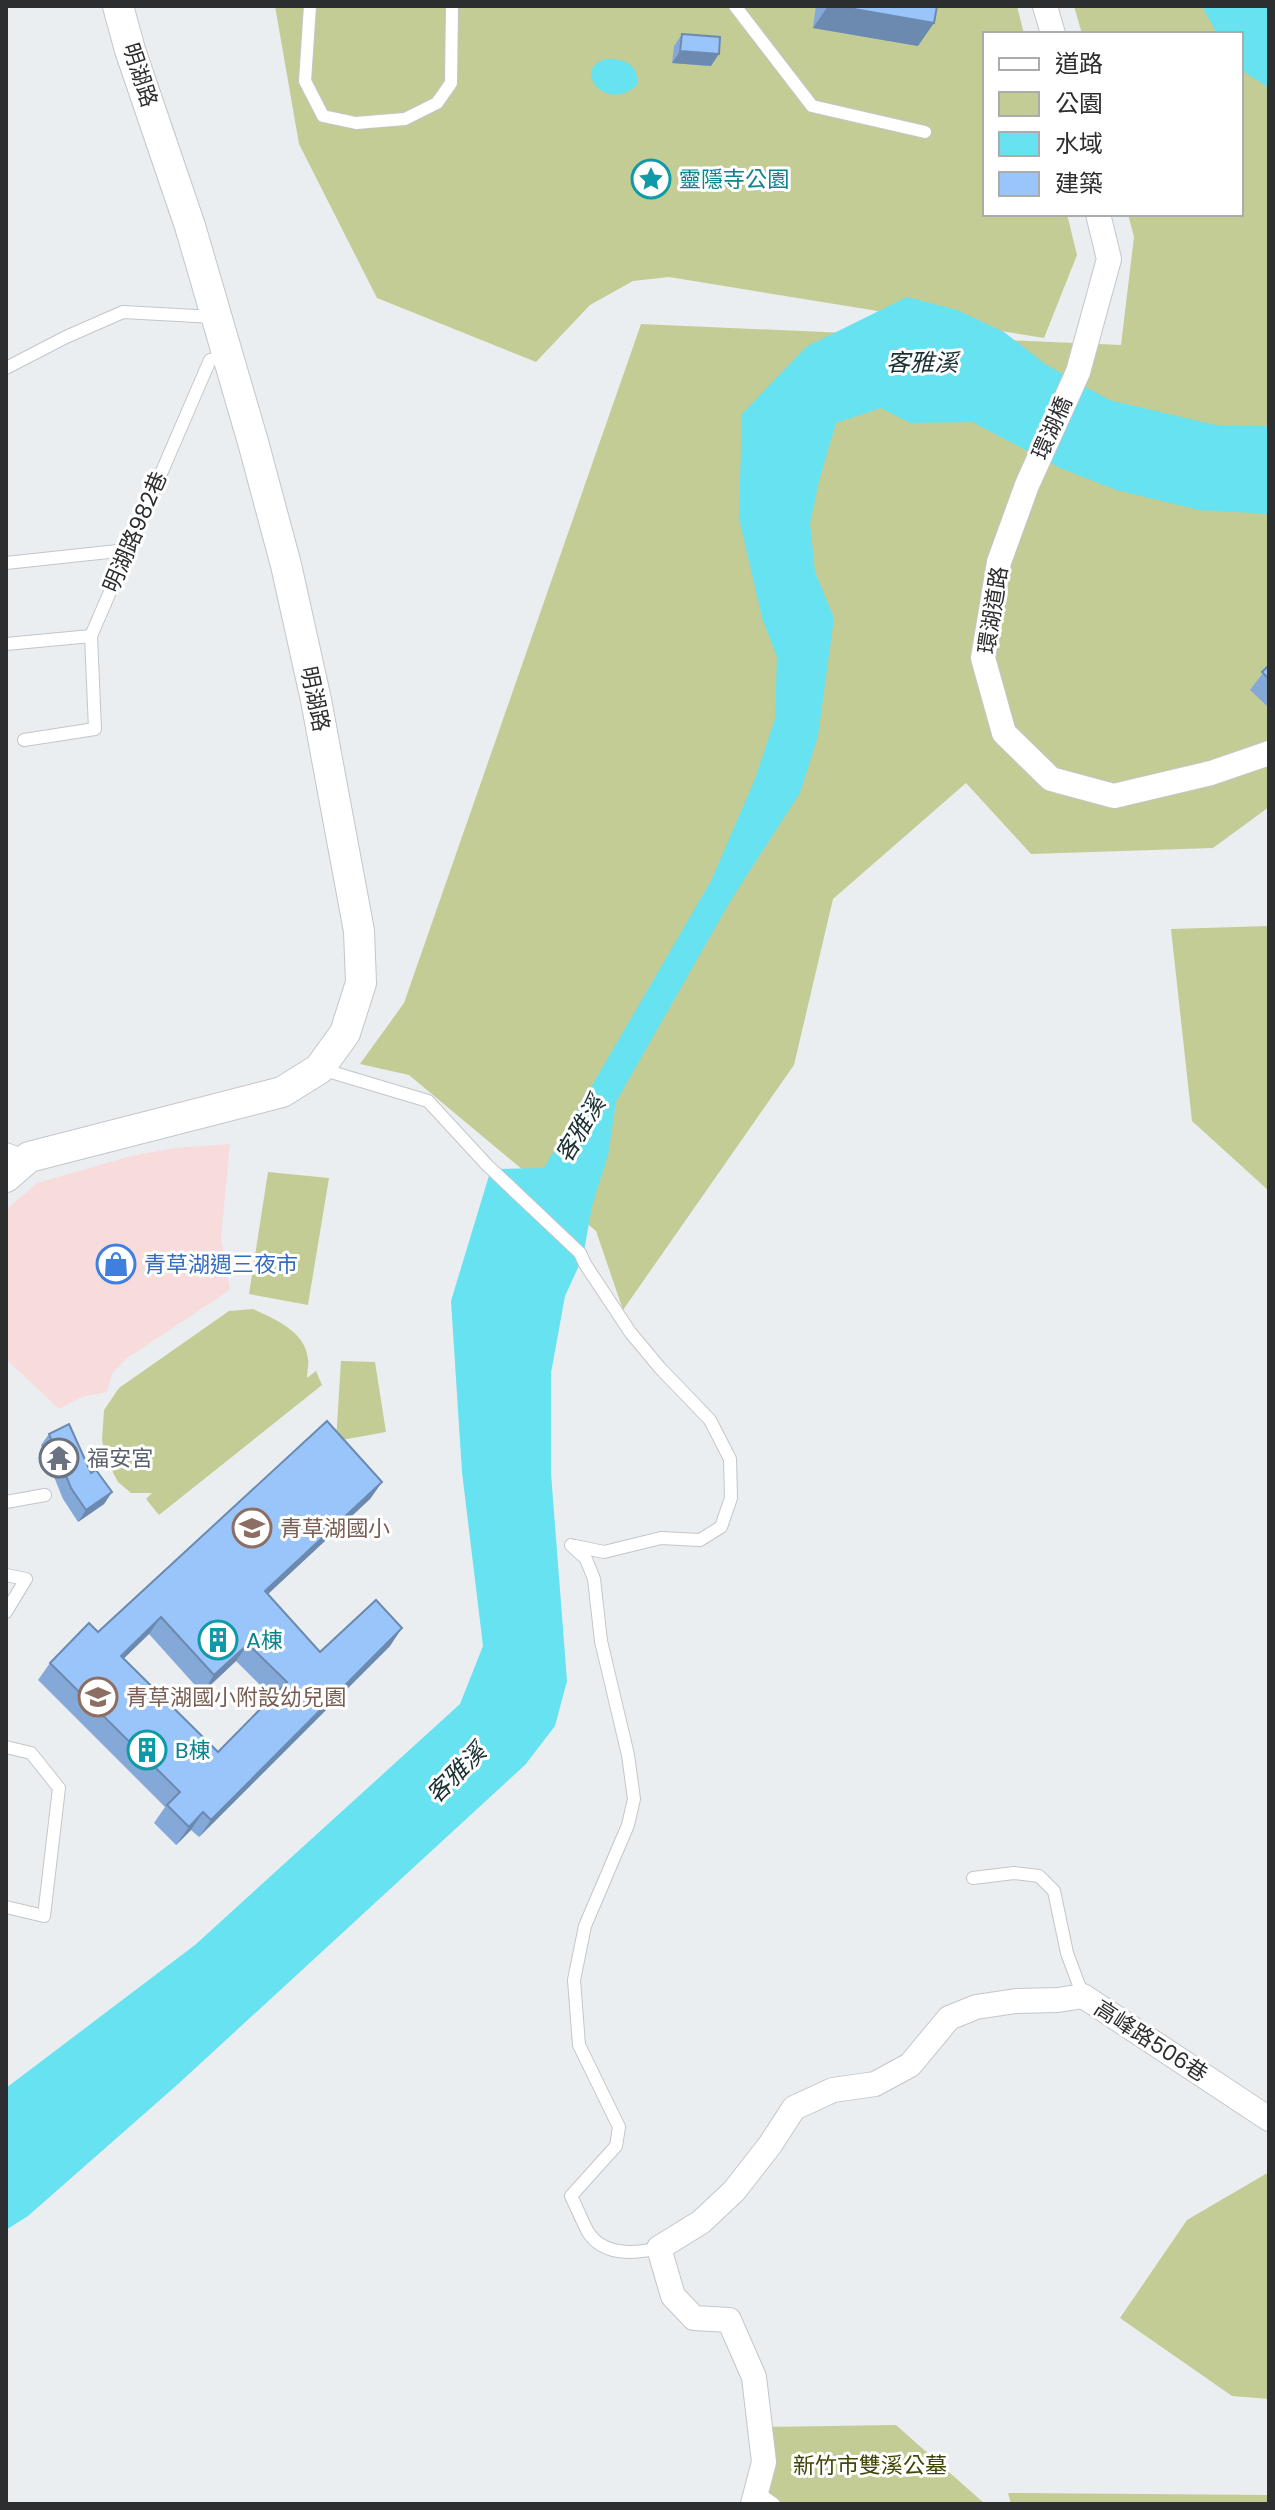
<svg xmlns="http://www.w3.org/2000/svg" width="1275" height="2510" font-family="Poppins,'Noto Sans TC',sans-serif">
	<style>
		.commercial { fill: #f7dcdb }
		.green { fill: #c3cc95 }
		.water { fill: #66e2f0 }
		.lines { fill: none; stroke-linecap: round; stroke-linejoin: round }
		.service-casing { stroke: #c3c6c9; stroke-width: 14 }
		.minor-casing { stroke: #c3c6c9; stroke-width: 26 }
		.tertiary-casing { stroke: #c3c6c9; stroke-width: 32 }
		.service { stroke: #fff; stroke-width: 12 }
		.minor { stroke: #fff; stroke-width: 24 }
		.tertiary { stroke: #fff; stroke-width: 30 }
		.wall { fill: #84a9d8; fill-rule: evenodd }
		.shaded-wall { fill: #6c8ab0 }
		.building { fill: #9ac5fb; stroke: #6c8ab0; stroke-width: 2; fill-rule: evenodd }
		.labels { text-anchor: middle; dominant-baseline: central; stroke-width: 6; stroke-linejoin: round; paint-order: stroke }
		.street-label { font-size: 22px; fill: #2d2e30; stroke: #fff }
		.culture-label { font-size: 22px; fill: #0d838f; stroke: #fff; text-anchor: start }
		.shop-label { font-size: 22px; fill: #366cbe; stroke: #fff; text-anchor: start }
		.worship-label { font-size: 22px; fill: #5b616d; stroke: #fff; text-anchor: start }
		.education-label { font-size: 22px; fill: #785e54; stroke: #fff; text-anchor: start }
		.park-label { font-size: 22px; fill: #404703; stroke: #fff }
		.water-label { font-size: 24px; font-style: italic; fill: #192f32; stroke: #fff }
	</style>
	<rect width="100%" height="100%" fill="#ebeef1"/>
	<path class="commercial" d="M230 1144 221 1238 230 1290 126 1359 112 1374 107 1392 82 1397 59 1409 6 1359V1210L37 1183 131 1156 175 1148Z"/>
	<path class="green" d="M275 6H1017L1024 34H985V214H1067L1077 255 1044 338 669 277 633 281 590 305 536 362 377 298 299 144Z
		M1074 6H1269V807L1213 848 1031 854 966 783 833 899 794 1065 623 1310 596 1231 409 1075 360 1064 404 1003 641 324 1121 345 1134 237 1128 214H1241V34H1082Z
		M1269 926V1191L1192 1121 1171 929Z
		M268 1172 329 1178 308 1305 249 1294Z
		M253 1309C275 1319 306 1332 308 1359 309 1365 307 1372 307 1378L316 1371 322 1385 159 1515 146 1499 152 1493H131L118 1482 107 1461 102 1440 104 1410 119 1388 229 1311Z
		M341 1361 375 1362 386 1432 336 1441Z
		M1269 2172V2399L1232 2396 1120 2318 1187 2220Z
		M896 2425 985 2504H774L756 2491 760 2427Z
		M1008 2493 1269 2495V2504H1011Z"/>
	<path class="water" d="M1202 6H1269V88L1241 70V34H1217Z
		M606 59C626 59 637 64 638 84 607 115 570 69 606 59Z
		M907 297 957 310 1004 332 1045 364 1109 400 1215 425 1269 426V514L1199 510 1116 490 1060 468 972 422 910 423 881 408 836 423 819 481 810 524 815 572 834 618 818 736 800 793 731 900 616 1102 608 1155 592 1206 583 1257 565 1296 551 1373V1473L567 1681 555 1726 525 1765 177 2085 28 2216 6 2230V2088L195 1945 460 1704 483 1646 462 1472 451 1301 491 1169 544 1168 711 881 755 779 775 719 777 657 762 618 739 518 742 414 806 347Z"/>
	<g class="lines">
		<g class="service-casing">
			<path id="service" d="M310 6 305 81 323 116 356 123 405 119 437 103 451 83 452 6
				M735 6 812 106 925 132
				M6 368 66 337 123 312 214 317
				M6 563 127 550
				M6 644 91 636
				M24 740 95 729 91 636 210 360 227 355
				M321 1069 428 1101 487 1165 580 1253 585 1264 630 1332 660 1368 710 1420 730 1459 731 1498 721 1527 700 1540 661 1538 604 1552 575 1546
				M6 1149 26 1156
				M6 1502 45 1495
				M571 1545 586 1559 594 1579 601 1641 628 1755 634 1799 628 1825 585 1926 574 1980 579 2045 619 2127 616 2146 571 2196C577 2208 582 2221 588 2232 603 2256 635 2254 659 2248
				M6 1575 26 1579 6 1612
				M6 1747 31 1753 59 1788 44 1916 6 1907
				M973 1878 1014 1873 1039 1876 1054 1891 1067 1953 1083 1996
				M756 2491 774 2504"/>
		</g>
		<g class="minor-casing">
			<path id="minor" d="M1045 6 1053 34
				M1098 214 1109 259 1078 372 1027 485 999 562 983 658 1004 733 1051 779 1114 796 1211 773 1269 753
				M753 2504 764 2462 754 2377 729 2320 694 2318 673 2296 659 2248 701 2222 734 2191 770 2145 794 2108 833 2090 875 2084 910 2065 949 2018 976 2007 1016 2001 1058 2000 1083 1996 1269 2119"/>
		</g>
		<g class="tertiary-casing">
			<path id="tertiary" d="M6 1177 29 1157 282 1092 319 1069 345 1033 361 983 359 931 316 700 286 565 253 442 190 226 130 50 118 6"/>
		</g>
		<use href="#service" class="service"/>
		<use href="#minor" class="minor"/>
		<use href="#tertiary" class="tertiary"/>
	</g>
	<path class="wall" d="M816 6H937L918 46 813 28Z
		M682 34 711 66 672 63 674 46Z
		M1269 665V708L1250 690Z
		M49 1434 112 1492 104 1504 78 1522 63 1499 41 1445Z
		M382 1482 370 1499 268 1594 320 1652 390 1646 199 1837 191 1830 176 1845 154 1823 165 1807 38 1680 50 1663 98 1632ZM149 1634 202 1693 236 1661 272 1697 218 1752 124 1658Z"/>
	<path class="shaded-wall" d="M828 6H837L934 23 918 46 813 28Z
		M680 51 719 54 711 66 672 63Z
		M382 1482 370 1499 253 1608 265 1591Z
		M112 1492 104 1504 78 1522 86 1510Z
		M161 1617 149 1634 109 1673 121 1656Z
		M402 1628 390 1646 199 1837 211 1820Z
		M248 1644 236 1661 202 1693 214 1675Z
		M203 1812 191 1830 176 1845 189 1827Z"/>
	<path class="building" d="M837 6H937L934 23Z
		M682 34 720 37 719 54 680 51Z
		M1269 665V679L1262 672Z
		M327 1421 382 1482 265 1591 320 1652 376 1600 402 1628 211 1820 203 1812 189 1827 167 1805 180 1792 50 1663 89 1623 98 1632ZM161 1617 214 1675 248 1644 287 1682 218 1752 121 1656Z
		M69 1424 91 1473 96 1470 112 1492 86 1510 71 1488 49 1434Z"/>
	<defs>
		<g id="sight-ring" transform="scale(2)"><circle r="9.5" fill="#fff" stroke="#0f9aa8" stroke-width="1.5"/><path d="M0-6L1.8-2.2L6-1.7L2.9 1.2L3.7 5.4L0 3.3L-3.7 5.4L-2.9 1.2L-6-1.7L-1.8-2.2Z" fill="#0f9aa8"/></g>
		<g id="shop-ring" transform="scale(2)"><circle r="9.5" fill="#fff" stroke="#3f7fe0" stroke-width="1.5"/><path d="M-5-2.5h2.3a2.7 3.5 0 0 1 5.4 0H5L5.5 6h-11ZM-1.5-2.5h3a1.5 2.3 0 0 0-3 0Z" fill="#3f7fe0"/></g>
		<g id="temple-ring" transform="scale(2)"><circle r="9.5" fill="#fff" stroke="#6b7280" stroke-width="1.5"/><path d="M0-6L5-2H3V0L6.5 2.5H4V6H1.5V3h-3V6H-4V2.5H-6.5L-3 0V-2H-5Z" fill="#6b7280"/></g>
		<g id="school-ring" transform="scale(2)"><circle r="9.5" fill="#fff" stroke="#8d6e63" stroke-width="1.5"/><path d="M0-5L7-2L0 1L-7-2ZM-4 1L0 2.5L4 1V4Q0 6-4 4Z" fill="#8d6e63"/></g>
		<g id="building-ring" transform="scale(2)"><circle r="9.5" fill="#fff" stroke="#0f9aa8" stroke-width="1.5"/><path d="M-4-6H4V6H1V3H-1V6H-4ZM-2.5-4.3h1.7v1.8h-1.7ZM.8-4.3h1.7v1.8H.8ZM-2.5-1h1.7V.8h-1.7ZM.8-1h1.7V.8H.8Z" fill="#0f9aa8"/></g>
	</defs>
	<g fill-rule="evenodd">
		<use href="#sight-ring" x="651" y="179"/>
		<use href="#shop-ring" x="116" y="1264"/>
		<use href="#temple-ring" x="59" y="1458"/>
		<use href="#school-ring" x="252" y="1528"/>
		<use href="#building-ring" x="218" y="1640"/>
		<use href="#school-ring" x="98" y="1697"/>
		<use href="#building-ring" x="147" y="1750"/>
	</g>
	<g class="labels">
		<g class="street-label">
			<text transform="translate(140 75) rotate(72)">明湖路</text>
			<text transform="translate(1052 428) rotate(-66)">環湖橋</text>
			<text transform="translate(135 532) rotate(-67)">明湖路982巷</text>
			<text transform="translate(993 610) rotate(-81)">環湖道路</text>
			<text transform="translate(315 699) rotate(78)">明湖路</text>
			<text transform="translate(1151 2041) rotate(33)">高峰路506巷</text>
		</g>
		<g class="culture-label">
			<text x="679" y="179">靈隱寺公園</text>
			<text x="246" y="1640">A棟</text>
			<text x="175" y="1750">B棟</text>
		</g>
		<g class="shop-label">
			<text x="144" y="1264">青草湖週三夜市</text>
		</g>
		<g class="worship-label">
			<text x="87" y="1458">福安宮</text>
		</g>
		<g class="education-label">
			<text x="280" y="1528">青草湖國小</text>
			<text x="126" y="1697">青草湖國小附設幼兒園</text>
		</g>
		<g class="park-label">
			<text x="870" y="2465">新竹市雙溪公墓</text>
		</g>
		<g class="water-label">
			<text x="922" y="362">客雅溪</text>
			<text transform="translate(580 1129) rotate(-59)">客雅溪</text>
			<text transform="translate(456 1773) rotate(-45)">客雅溪</text>
		</g>
	</g>
	<rect width="1275" height="2510" fill="none" stroke="#2d2e30" stroke-width="16"/>
	<rect x="983" y="32" width="260" height="184" fill="#ffffff" stroke="#ababac" stroke-width="2"/>
	<rect x="999" y="58" width="40" height="12" fill="#ffffff" stroke="#ababac" stroke-width="2"/>
	<text x="1055" y="72" font-size="24" fill="#2d2e30">道路</text>
	<rect x="999" y="92" width="40" height="24" fill="#c3cc95" stroke="#ababac" stroke-width="2"/>
	<text x="1055" y="112" font-size="24" fill="#2d2e30">公園</text>
	<rect x="999" y="132" width="40" height="24" fill="#66e2f0" stroke="#ababac" stroke-width="2"/>
	<text x="1055" y="152" font-size="24" fill="#2d2e30">水域</text>
	<rect x="999" y="172" width="40" height="24" fill="#9ac5fb" stroke="#ababac" stroke-width="2"/>
	<text x="1055" y="192" font-size="24" fill="#2d2e30">建築</text>
</svg>
